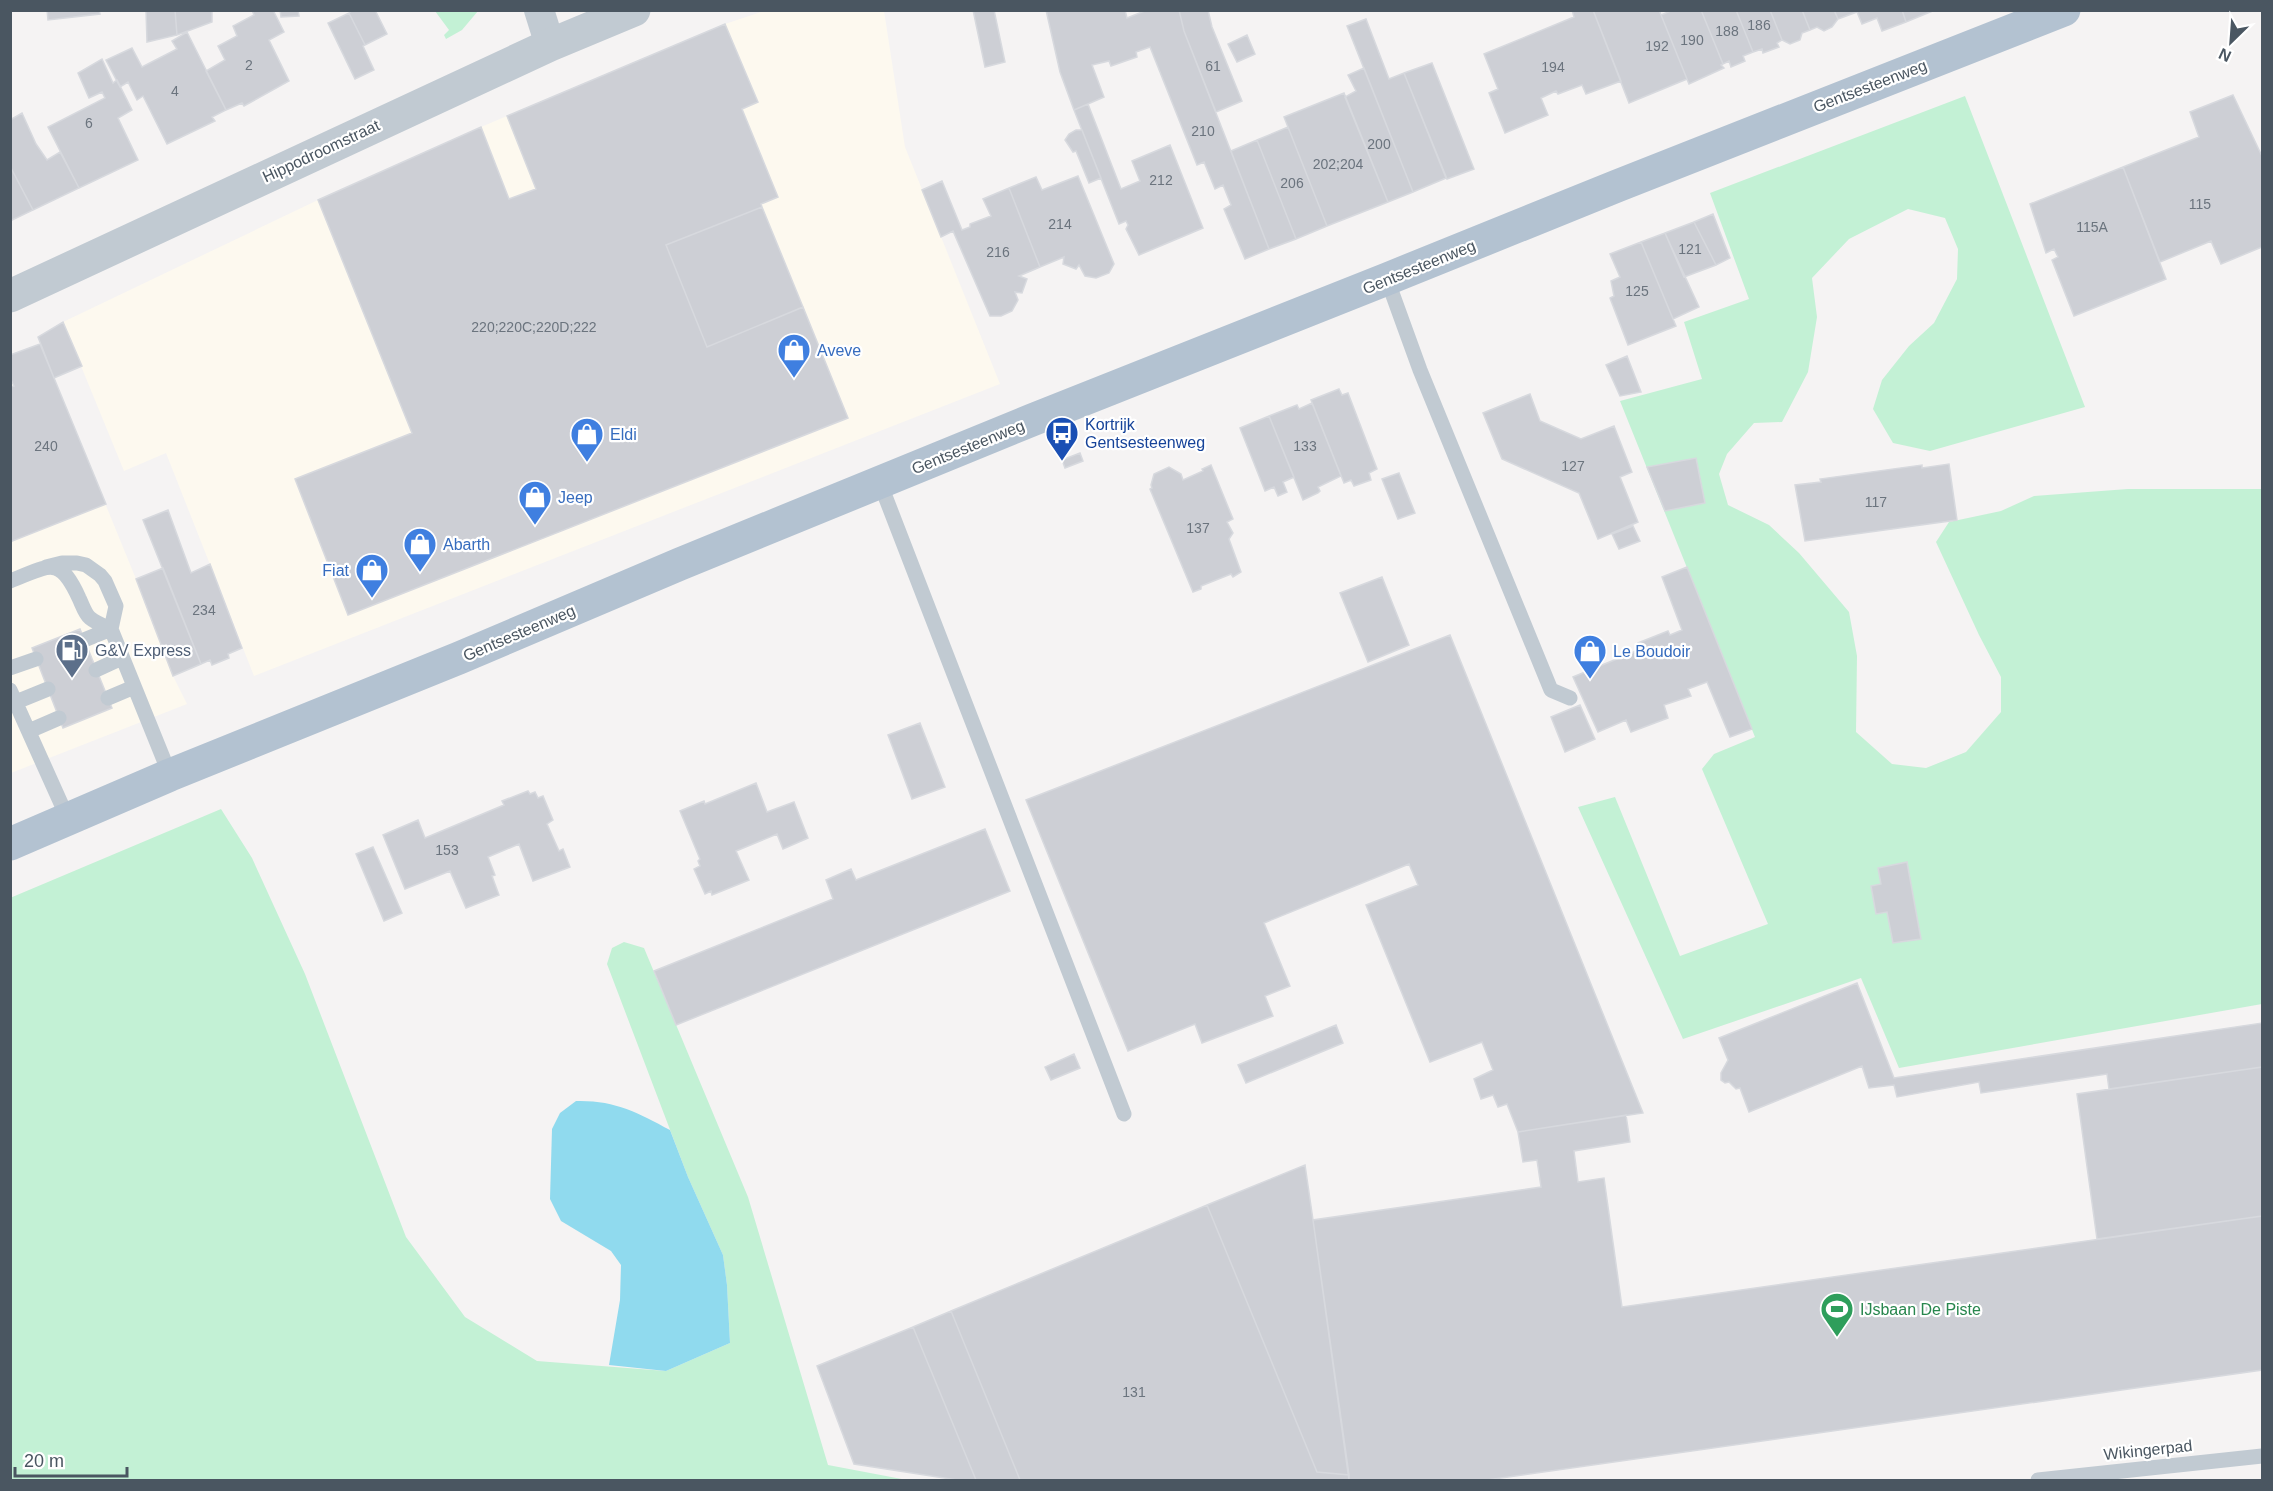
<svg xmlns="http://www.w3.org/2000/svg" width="2273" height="1491" font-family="Helvetica,sans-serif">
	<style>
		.commercial { fill: #fdf9ef }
		.green { fill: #c3f1d5 }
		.water { fill: #90daee }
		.building { fill: #cdcfd5; stroke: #d7d9de; stroke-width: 1.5 }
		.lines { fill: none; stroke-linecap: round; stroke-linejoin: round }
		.service { stroke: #c1cad2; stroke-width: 15 }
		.minor { stroke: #c1cad2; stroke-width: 30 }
		.tertiary { stroke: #c1cad2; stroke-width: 33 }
		.primary { stroke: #b3c2d1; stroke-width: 33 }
		.labels { text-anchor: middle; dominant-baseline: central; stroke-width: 4.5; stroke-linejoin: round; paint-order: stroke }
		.number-label { font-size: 14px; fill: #6b747e }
		.street-label { font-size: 16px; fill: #4a5661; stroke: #fff }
		.shop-label { font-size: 16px; fill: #366cbe; stroke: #fff; text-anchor: start }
		.transit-label { font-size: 16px; fill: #164399; stroke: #fff; text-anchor: start }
		.service-label { font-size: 16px; fill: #4e5e75; stroke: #fff; text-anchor: start }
		.leisure-label { font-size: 16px; fill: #27864d; stroke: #fff; text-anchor: start }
	</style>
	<rect width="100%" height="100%" fill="#f5f3f3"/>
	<path class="commercial" d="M764 11H884L905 147 1000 384 254 676 166 453 124 471 63 322 318 200 481 127 725 24Z
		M40 344 136 579 173 676 187 704 11 773V355Z"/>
	<path class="green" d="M435 11H478L462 30 446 39 444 35 449 30Z
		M1965 96 2085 407 1930 451 1893 443 1873 409 1882 380 1909 346 1934 323 1957 279 1958 249 1945 218 1908 209 1849 239 1812 278 1817 317 1808 372 1782 422 1754 423 1727 454 1719 474 1728 505 1769 525 1799 553 1849 612 1857 656 1856 732 1892 764 1926 768 1966 752 2001 712V677L1979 635 1936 542 1949 522 2001 511 2034 496 2128 489H2262V1004L1899 1068 1861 978 1683 1039 1578 807 1615 797 1680 956 1768 924 1702 769 1714 754 1755 737 1620 401 1702 379 1684 322 1749 299 1710 193Z
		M221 809 252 858 305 974 406 1237 465 1317 537 1361 666 1371 730 1343 727 1285 723 1255 688 1177 607 964 612 948 624 942 644 948 748 1197 828 1465 907 1480H11L10 898Z"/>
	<path class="water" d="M576 1101C614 1100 637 1112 670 1130L688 1177 723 1255 727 1285 730 1343 666 1371 609 1365 620 1300 621 1265 611 1251 561 1221 550 1199 552 1129 560 1113Z"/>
	<path class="building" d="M47 10H99L100 14 48 20Z
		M146 10H175L177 35 147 42Z
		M175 10H212V22L177 35Z
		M273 10 284 32 269 40 289 81 244 106 242 103 226 110 206 71 225 60 218 46 237 36 233 26 254 15 252 10Z
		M280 10H298L299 16 281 17Z
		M353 10H375L387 34 365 45 349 13Z
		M973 10H994L1005 62 985 67Z
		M1046 10H1125L1127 18 1147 10H1179L1184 31 1269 249 1245 259 1224 209 1231 205 1223 185 1215 189 1204 162 1197 165 1150 47 1136 52 1137 57 1111 66 1109 61 1092 65 1104 97 1074 110 1060 72Z
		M1179 10H1208L1212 27 1242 101 1216 112 1184 31Z
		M1572 10H1593L1621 81 1586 94 1582 85 1558 94 1556 91 1541 98 1548 115 1505 133 1489 93 1498 89 1484 54 1574 17Z
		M1593 10H1659L1687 79 1629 103Z
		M1673 10H1701L1723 64 1721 65 1724 68 1689 84 1661 15Z
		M1701 10H1736L1753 52 1743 56 1745 61 1731 67 1729 61 1723 64Z
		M1736 10H1770L1782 40 1777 43 1779 47 1763 53 1762 49 1753 52Z
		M1770 10H1802L1810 30 1802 33 1800 40 1790 44 1782 40Z
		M1802 10H1834L1838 19 1832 27 1824 31 1817 27 1810 30Z
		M1834 10H1902L1906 22 1882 31 1877 18 1862 24 1857 12 1838 19Z
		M1902 10H1935L1906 22Z
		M349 13 365 45 363 46 374 70 355 79 328 23Z
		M1366 19 1389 79 1404 73 1446 178 1413 192 1347 26Z
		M725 24 758 102 742 109 778 197 761 204 762 207 666 245 707 347 803 307 848 418 348 615 295 479 412 433 318 200 481 127 509 199 536 189 507 116Z
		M187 32 226 110 212 117 215 121 167 144 143 96 137 100 128 82 120 87 106 60 132 48 142 67 177 49 172 41Z
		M1247 35 1255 54 1237 62 1228 44Z
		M102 59 113 83 117 80 132 110 118 118 138 160 79 188 48 127 105 98 102 92 89 98 78 73Z
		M1432 63 1474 169 1447 179 1404 73Z
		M1364 68 1413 192 1388 202 1345 97 1356 91 1348 75Z
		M1344 93 1388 202 1327 226 1284 117Z
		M2233 95 2261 154 2262 153V247L2221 264 2211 241 2160 262 2123 167 2199 137 2190 112Z
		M1088 104 1121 189 1140 181 1132 161 1170 145 1203 228 1139 255 1126 229 1128 225 1126 221 1119 224 1074 110Z
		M22 113 36 144 47 160 60 152 79 188 33 210 10 166V120Z
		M1288 127 1327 226 1296 239 1257 140Z
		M1076 130H1082L1101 178 1089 183 1076 151 1073 152 1065 140 1069 134Z
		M1257 140 1296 239 1269 249 1231 151Z
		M10 166 33 210 10 221Z
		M2123 167 2166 279 2074 316 2052 260 2058 257 2054 249 2046 253 2030 204Z
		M1078 176 1114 264 1109 273 1096 278 1085 276 1079 265 1076 269 1063 264 1064 257 1040 267 1009 188 1036 177 1042 190Z
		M942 181 962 230 970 227V224L991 216 983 199 1009 188 1040 267 1019 276 1027 279 1022 293 1015 292 1018 300 1012 311 1001 316H990L953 231 941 237 922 190Z
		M762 207 803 307 707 347 666 245Z
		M1713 214 1730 258 1716 265 1694 222Z
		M1694 222 1716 265 1684 277 1665 233Z
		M1665 233 1699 307 1673 319 1641 242Z
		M1641 242 1676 326 1628 345 1610 298 1614 296 1611 281 1620 277 1610 254Z
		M63 322 82 366 54 378 38 337Z
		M40 344 106 504 10 542V387L14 386 10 378V355Z
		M1627 356 1641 392 1620 396 1606 365Z
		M1339 389 1342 395 1348 393 1377 469 1369 473 1371 480 1354 486 1351 480 1344 483 1311 400Z
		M1530 394 1540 421 1581 439 1614 426 1632 472 1620 477 1638 522 1598 539 1579 493 1502 459 1483 413Z
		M1312 403 1341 476 1318 487 1320 491 1318 493 1303 500 1269 416 1297 405 1299 409Z
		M1269 416 1294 477 1283 482 1287 492 1278 496 1274 487 1265 491 1240 428Z
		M1080 453 1083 461 1065 468 1062 460Z
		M1696 458 1705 503 1665 511 1647 467Z
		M1949 464 1957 520 1805 541 1795 485 1821 482 1820 479 1922 465V468Z
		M1211 465 1233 519 1227 522 1233 533 1229 539 1241 572 1233 577 1231 574 1201 586V589L1193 592 1150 489 1152 488 1151 485 1154 474 1169 467 1181 474 1183 480 1203 471 1202 469Z
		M1399 473 1415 513 1398 519 1382 479Z
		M168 510 191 573 210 564 242 648 228 654 229 658 212 665 210 660 201 664 143 520Z
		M1633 526 1640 541 1619 549 1612 534Z
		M1687 567 1752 729 1730 737 1707 682 1688 689 1691 696 1664 705 1668 718 1631 732 1626 720 1598 732 1573 677 1641 649 1638 643 1668 631 1670 635 1682 630 1662 577Z
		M163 568 201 664 173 676 136 579Z
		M1382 577 1409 645 1368 662 1340 593Z
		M80 629 112 708 63 728 32 648Z
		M1450 635 1643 1113 1518 1132 1507 1104 1498 1107 1493 1095 1481 1099 1474 1079 1493 1070 1482 1042 1430 1062 1366 905 1418 885 1409 864 1264 923 1290 986 1265 996 1273 1016 1202 1043 1195 1024 1128 1051 1026 800Z
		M1580 705 1595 739 1565 752 1551 717Z
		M920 723 945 787 912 799 888 735Z
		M756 783 767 812 794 802 808 838 783 849 777 834 736 851 749 880 712 895 711 891 705 894 694 869 700 866 698 861 700 859 680 811 704 801 705 804Z
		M528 791 530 794 535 792 538 798 543 796 553 820 547 824 559 851 563 849 570 867 533 881 519 844 488 857 495 875 492 876 499 895 466 908 450 871 405 889 383 835 418 820 425 838 504 805 502 801Z
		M985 829 1010 891 676 1025 654 971 833 899 826 880 851 869 856 880Z
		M373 847 402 913 384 921 356 854Z
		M1907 862 1921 939 1893 943 1887 912 1876 914 1871 886 1881 884 1878 868Z
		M1857 983 1894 1078 2262 1023V1067L2109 1089 2107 1074 1981 1093 1979 1082 1897 1097 1894 1085 1869 1088 1862 1066 1749 1112 1740 1088 1736 1089 1729 1082 1725 1083 1721 1080V1073L1728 1060 1719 1038Z
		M1336 1025 1343 1043 1246 1083 1238 1065Z
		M1074 1054 1080 1068 1051 1080 1045 1067Z
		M2262 1067V1216L2097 1239 2077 1094Z
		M1626 1115 1630 1142 1574 1151 1578 1182 1604 1178 1622 1307 2262 1216V1370L1487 1480H1349L1313 1220 1541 1187 1537 1160 1523 1162 1518 1132Z
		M1305 1165 1313 1220 1349 1475 1317 1472 1207 1205Z
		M1207 1205 1317 1472 1349 1475V1480H1020L951 1311Z
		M951 1311 1020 1480H976L913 1327Z
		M913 1327 976 1480H957L854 1464 817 1366Z"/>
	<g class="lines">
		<path class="service" d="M1387 279 1420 370 1551 690 1570 698
			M880 483 1124 1114
			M46 567 62 563H77L86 565 100 575 105 581 116 606 111 629 170 775
			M10 581C49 566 59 554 79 598 82 604 85 614 90 618 96 623 104 626 111 629
			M84 640 111 629
			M10 668 36 659
			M96 670 122 658
			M10 690 68 819
			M108 698 134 687
			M16 702 48 689
			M29 731 59 718
			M2038 1480 2262 1456"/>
		<path class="minor" d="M539 10 550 45"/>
		<path class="tertiary" d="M10 296 550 45 634 10"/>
		<path class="primary" d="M10 844 170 775 459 658 680 564 1032 420 1387 279 1617 186 2064 10"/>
	</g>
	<defs>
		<g id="shop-pin" transform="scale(1.725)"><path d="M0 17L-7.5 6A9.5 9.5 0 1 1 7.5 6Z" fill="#3f7fe0" stroke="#fff"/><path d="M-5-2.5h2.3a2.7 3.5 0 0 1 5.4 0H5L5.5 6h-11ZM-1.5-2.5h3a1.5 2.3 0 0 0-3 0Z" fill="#fff"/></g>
		<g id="bus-pin" transform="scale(1.725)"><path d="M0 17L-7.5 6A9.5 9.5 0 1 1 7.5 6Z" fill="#1a4fb4" stroke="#fff"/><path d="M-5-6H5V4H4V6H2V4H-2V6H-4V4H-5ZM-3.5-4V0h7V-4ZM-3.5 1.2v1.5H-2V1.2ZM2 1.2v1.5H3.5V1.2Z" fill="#fff"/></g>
		<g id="fuel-pin" transform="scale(1.725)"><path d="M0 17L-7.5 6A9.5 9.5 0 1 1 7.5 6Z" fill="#5c6f8a" stroke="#fff"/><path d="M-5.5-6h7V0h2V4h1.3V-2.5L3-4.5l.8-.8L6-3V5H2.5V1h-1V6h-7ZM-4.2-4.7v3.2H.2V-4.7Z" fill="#fff"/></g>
		<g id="stadium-pin" transform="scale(1.725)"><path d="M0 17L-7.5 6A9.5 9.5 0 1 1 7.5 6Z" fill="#2e9e5b" stroke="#fff"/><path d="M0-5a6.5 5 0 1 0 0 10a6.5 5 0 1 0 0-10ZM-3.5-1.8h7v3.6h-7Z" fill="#fff"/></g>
	</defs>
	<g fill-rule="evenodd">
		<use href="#shop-pin" x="794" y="350"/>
		<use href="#bus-pin" x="1062" y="433"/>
		<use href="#shop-pin" x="587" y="434"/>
		<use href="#shop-pin" x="535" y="497"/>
		<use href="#shop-pin" x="420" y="544"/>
		<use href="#shop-pin" x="372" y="570"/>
		<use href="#fuel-pin" x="72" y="650"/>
		<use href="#shop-pin" x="1590" y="651"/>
		<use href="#stadium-pin" x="1837" y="1309"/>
	</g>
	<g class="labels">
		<g class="number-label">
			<text x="1759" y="25">186</text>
			<text x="1727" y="31">188</text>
			<text x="1692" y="40">190</text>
			<text x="1657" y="46">192</text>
			<text x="249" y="65">2</text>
			<text x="1213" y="66">61</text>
			<text x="1553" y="67">194</text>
			<text x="175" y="91">4</text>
			<text x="89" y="123">6</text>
			<text x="1203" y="131">210</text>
			<text x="1379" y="144">200</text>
			<text x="1338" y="164">202;204</text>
			<text x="1161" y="180">212</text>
			<text x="1292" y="183">206</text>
			<text x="2200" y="204">115</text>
			<text x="1060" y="224">214</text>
			<text x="2092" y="227">115A</text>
			<text x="1690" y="249">121</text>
			<text x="998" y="252">216</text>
			<text x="1637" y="291">125</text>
			<text x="534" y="327">220;220C;220D;222</text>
			<text x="46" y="446">240</text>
			<text x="1305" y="446">133</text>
			<text x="1573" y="466">127</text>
			<text x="1876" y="502">117</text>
			<text x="1198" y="528">137</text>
			<text x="204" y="610">234</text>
			<text x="447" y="850">153</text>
			<text x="1134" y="1392">131</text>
		</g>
		<g class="street-label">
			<text transform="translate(1870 86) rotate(-21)">Gentsesteenweg</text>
			<text transform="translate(321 151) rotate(-25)">Hippodroomstraat</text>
			<text transform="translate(1419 267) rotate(-22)">Gentsesteenweg</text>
			<text transform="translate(968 447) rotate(-22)">Gentsesteenweg</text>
			<text transform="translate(519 633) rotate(-23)">Gentsesteenweg</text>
			<text transform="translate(2148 1450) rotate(-6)">Wikingerpad</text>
		</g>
		<g class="shop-label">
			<text x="817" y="350">Aveve</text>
			<text x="610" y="434">Eldi</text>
			<text x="558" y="497">Jeep</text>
			<text x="443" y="544">Abarth</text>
			<text x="349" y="570" text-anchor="end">Fiat</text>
			<text x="1613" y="651">Le Boudoir</text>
		</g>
		<g class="transit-label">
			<text x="1085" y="424">Kortrijk<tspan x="1085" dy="18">Gentsesteenweg</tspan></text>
		</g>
		<g class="service-label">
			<text x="95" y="650">G&amp;V Express</text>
		</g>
		<g class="leisure-label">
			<text x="1860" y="1309">IJsbaan De Piste</text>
		</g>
	</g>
	<rect width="2273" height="1491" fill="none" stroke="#4a5661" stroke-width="24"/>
	<g transform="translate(2231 42) rotate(205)" stroke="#ffffff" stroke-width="4.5" paint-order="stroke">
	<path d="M0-4.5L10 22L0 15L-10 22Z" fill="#4a5661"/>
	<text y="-9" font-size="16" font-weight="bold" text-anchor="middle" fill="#4a5661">N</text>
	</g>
	<path d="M15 1467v9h112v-9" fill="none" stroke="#4a5661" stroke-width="3"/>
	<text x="24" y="1467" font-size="18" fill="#4a5661" stroke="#ffffff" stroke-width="4.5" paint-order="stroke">20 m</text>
</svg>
